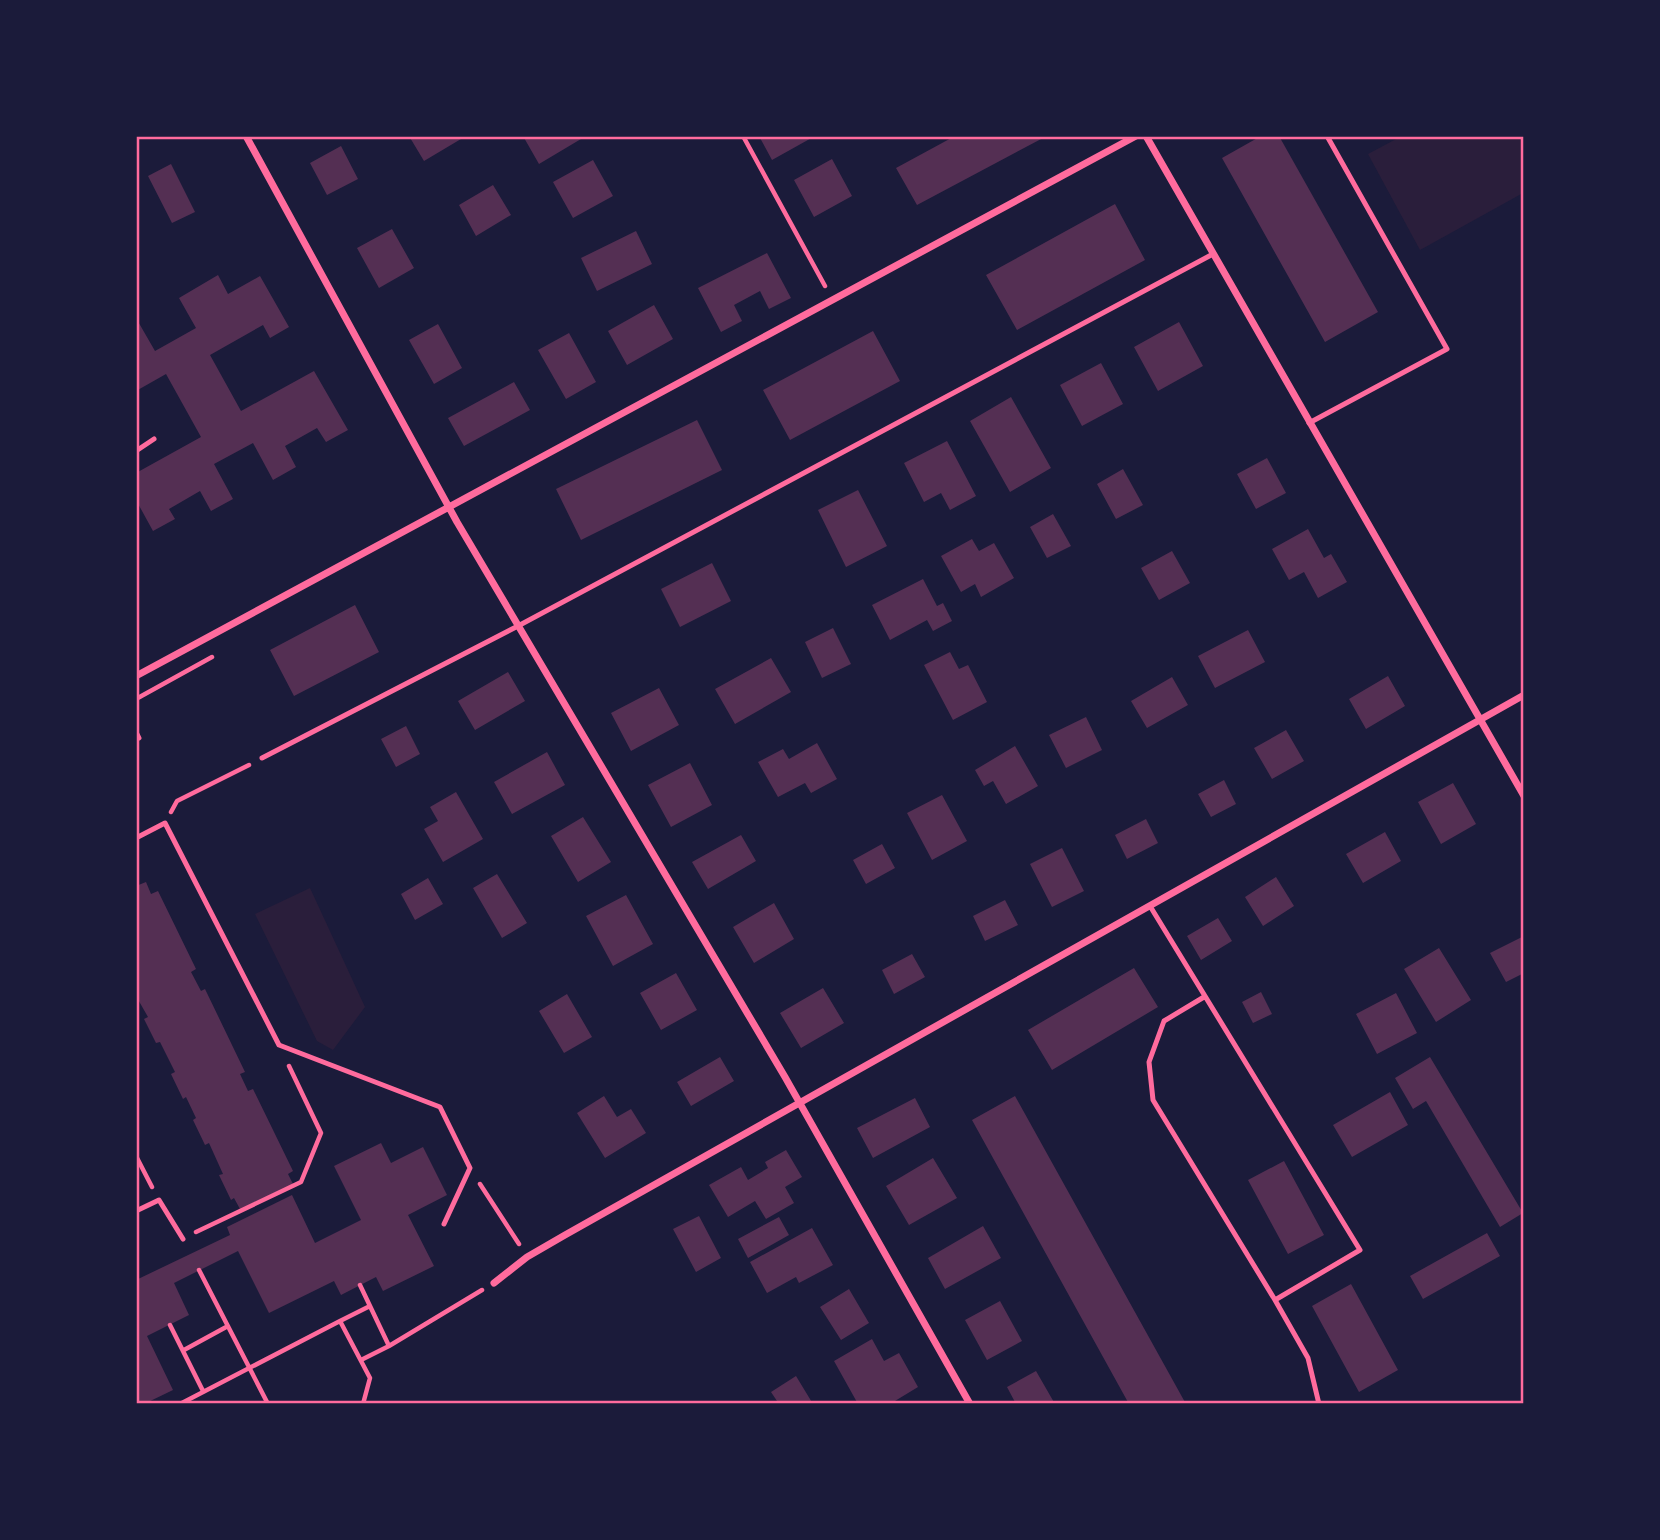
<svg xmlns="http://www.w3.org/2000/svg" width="1660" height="1540" font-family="'PT Sans Narrow',sans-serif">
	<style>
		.green { fill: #2a1e3b }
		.building { fill: #542f53 }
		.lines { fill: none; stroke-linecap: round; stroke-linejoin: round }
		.path { stroke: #ff6b9d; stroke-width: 4.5 }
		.service { stroke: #ff6b9d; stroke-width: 5 }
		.minor { stroke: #ff6b9d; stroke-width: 7 }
		.neatline { fill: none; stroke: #ff6b9d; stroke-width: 2.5 }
	</style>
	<rect width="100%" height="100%" fill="#1b1b3a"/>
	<path class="green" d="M1400 137H1523V193L1420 250 1368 154Z
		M310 888 365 1007 333 1050 317 1041 255 914Z"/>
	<path class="building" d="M409 136H466L424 161Z
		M523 136H586L539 164Z
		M759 136H815L772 160Z
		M955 136H1042L1043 138 917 205 896 168Z
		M1261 136H1279L1378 312 1325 342 1222 158Z
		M341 146 358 179 327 195 310 163Z
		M832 159 852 196 814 217 794 180Z
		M593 160 613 196 573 218 553 182Z
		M171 164 195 212 172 223 148 176Z
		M493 185 511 215 476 236 459 205Z
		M1115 204 1145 260 1017 330 986 275Z
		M392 229 414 268 379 288 357 248Z
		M636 231 652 264 597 291 581 258Z
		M767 253 791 298 769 309 760 291 734 305 742 321 721 332 698 288Z
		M218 275 228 294 260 276 289 327 270 338 263 325 210 355 241 411 314 371 348 430 326 442 317 428 285 446 296 467 273 480 253 443 214 464 233 499 211 511 200 491 169 509 175 519 153 531 136 500V473L201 437 166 374 136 391V318L155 351 196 328 179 298Z
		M654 305 673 339 627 365 608 331Z
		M1179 322 1203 366 1158 391 1134 347Z
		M438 324 462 368 434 384 409 340Z
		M873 331 900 381 790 440 763 390Z
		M569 333 596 382 566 399 538 350Z
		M1101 363 1123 404 1082 426 1060 385Z
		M514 382 530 410 464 446 448 418Z
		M1011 397 1051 468 1010 492 970 421Z
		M697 420 722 470 581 540 556 489Z
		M947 441 976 496 950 510 941 493 924 502 904 463Z
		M1267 458 1286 493 1256 509 1237 474Z
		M1123 469 1143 505 1116 519 1097 484Z
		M858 490 887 546 846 567 818 510Z
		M1053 514 1071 546 1047 558 1030 527Z
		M1308 529 1324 558 1331 554 1347 582 1318 598 1304 572 1289 580 1272 549Z
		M972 539 979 551 994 543 1014 578 981 597 975 584 961 592 941 556Z
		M1172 551 1190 583 1159 600 1141 568Z
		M712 563 731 601 680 627 661 589Z
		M923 579 937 606 943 603 952 621 933 631 927 620 890 640 872 605Z
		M355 605 379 652 294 696 270 650Z
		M833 628 851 664 822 678 805 642Z
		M1248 630 1265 662 1215 688 1198 656Z
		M950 652 959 669 968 665 987 702 953 720 924 665Z
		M771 658 791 692 735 724 715 689Z
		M508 672 525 701 475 730 458 701Z
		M1388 676 1405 706 1366 729 1349 699Z
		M1172 677 1188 705 1147 728 1131 701Z
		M659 688 679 725 631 751 611 713Z
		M1086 717 1102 750 1066 768 1049 735Z
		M406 726 420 754 396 767 381 739Z
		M1286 730 1304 761 1272 779 1254 748Z
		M817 743 837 779 811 793 805 783 778 797 758 762 783 749 789 759Z
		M1015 746 1038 786 1006 804 993 781 984 786 975 770Z
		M547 752 565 785 512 814 494 782Z
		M690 763 712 805 671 827 648 785Z
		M1224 780 1236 804 1211 817 1198 794Z
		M1453 783 1476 824 1441 844 1418 802Z
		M456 792 483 839 443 862 424 829 438 821 430 807Z
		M942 795 967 841 932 860 907 813Z
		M583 817 611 862 578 882 551 836Z
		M1146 819 1158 843 1127 859 1115 835Z
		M1385 832 1401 861 1363 883 1346 854Z
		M741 835 756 861 708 889 692 862Z
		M882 844 895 868 866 884 853 860Z
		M1062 848 1084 891 1052 907 1030 864Z
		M497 874 527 923 502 938 473 888Z
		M1276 877 1294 906 1263 926 1245 897Z
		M428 878 443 904 415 920 401 894Z
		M146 882 151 894 158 891 196 969 191 972 201 991 205 989 245 1072 240 1074 248 1091 253 1089 293 1171 288 1174 293 1184 240 1209 234 1198 231 1200 219 1175 223 1174 209 1143 205 1145 193 1120 196 1118 186 1097 183 1099 171 1074 175 1072 160 1042 156 1043 144 1019 148 1017 136 996V886Z
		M626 895 653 944 613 966 586 916Z
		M1005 900 1018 925 985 941 973 916Z
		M774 903 794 939 754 963 733 927Z
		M1218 918 1232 941 1201 960 1187 936Z
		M1524 936V973L1506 982 1490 953Z
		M1439 948 1471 1000 1436 1022 1404 969Z
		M912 954 925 977 894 994 882 970Z
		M1134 968 1158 1007 1052 1070 1028 1030Z
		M676 973 697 1010 661 1030 640 993Z
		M823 988 844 1023 801 1048 780 1013Z
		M1261 992 1272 1014 1253 1023 1242 1002Z
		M1396 993 1417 1033 1377 1054 1356 1014Z
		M567 994 592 1037 564 1053 539 1011Z
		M720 1057 734 1081 691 1106 677 1082Z
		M1430 1057 1523 1213 1500 1227 1426 1101 1413 1109 1395 1078Z
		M1390 1092 1408 1125 1352 1157 1333 1125Z
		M604 1096 617 1117 631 1109 646 1133 605 1158 577 1113Z
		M1015 1096 1186 1404H1129L972 1120Z
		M915 1098 930 1127 873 1158 857 1128Z
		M381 1143 391 1163 423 1147 447 1195 408 1215 434 1266 383 1291 376 1277 341 1295 334 1281 269 1313 238 1251 174 1283 189 1315 147 1336 173 1390 144 1404H136V1280L230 1235 227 1227 292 1195 315 1243 361 1220 334 1166Z
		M786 1150 802 1177 785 1187 794 1203 766 1219 755 1201 728 1217 709 1185 741 1167 748 1180 768 1168 765 1162Z
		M933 1158 957 1198 909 1225 886 1186Z
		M1284 1161 1324 1235 1288 1254 1248 1180Z
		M699 1216 721 1258 696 1272 673 1229Z
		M779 1217 789 1235 748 1258 738 1239Z
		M983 1226 1001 1258 945 1289 928 1258Z
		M812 1228 833 1265 799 1283 796 1277 767 1293 750 1262Z
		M1487 1233 1500 1256 1423 1299 1410 1276Z
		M1351 1284 1398 1370 1359 1392 1312 1306Z
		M849 1289 869 1323 841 1340 820 1307Z
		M1000 1301 1022 1341 987 1360 965 1320Z
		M872 1339 884 1361 899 1353 918 1387 890 1404H858L834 1361Z
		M1036 1371 1055 1404H1016L1007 1387Z
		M796 1376 813 1404H779L771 1392Z"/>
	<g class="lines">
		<path class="path" d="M743 136 825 286
			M136 699 212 657
			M171 812 177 801 249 765
			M136 1156 152 1187
			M480 1184 519 1244
			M196 1232 301 1182 321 1133 289 1066
			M199 1270 268 1404
			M360 1285 389 1346
			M340 1321 370 1306
			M170 1325 203 1391
			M184 1350 228 1326
			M361 1360 389 1346 482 1290
			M180 1404 340 1321 370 1378 363 1404"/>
		<path class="service" d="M1309 423 1447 349 1327 136
			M136 451 154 439
			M136 732 139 738
			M262 758 518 626 1213 254
			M136 838 165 823 279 1045 440 1107 470 1168 444 1224
			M1150 906 1360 1250 1275 1300 1308 1358 1319 1404
			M1204 997 1164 1021 1149 1062 1153 1100 1275 1300
			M136 1211 159 1200 183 1239"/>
		<path class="minor" d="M246 136 457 522 785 1077 970 1404
			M1146 136 1524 796
			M136 676 1136 136
			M494 1283 527 1257 565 1235 1524 695"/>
	</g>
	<rect width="1660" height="1540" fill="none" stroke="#1b1b3a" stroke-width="276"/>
	<rect x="138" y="138" width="1384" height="1264" class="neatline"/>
</svg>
